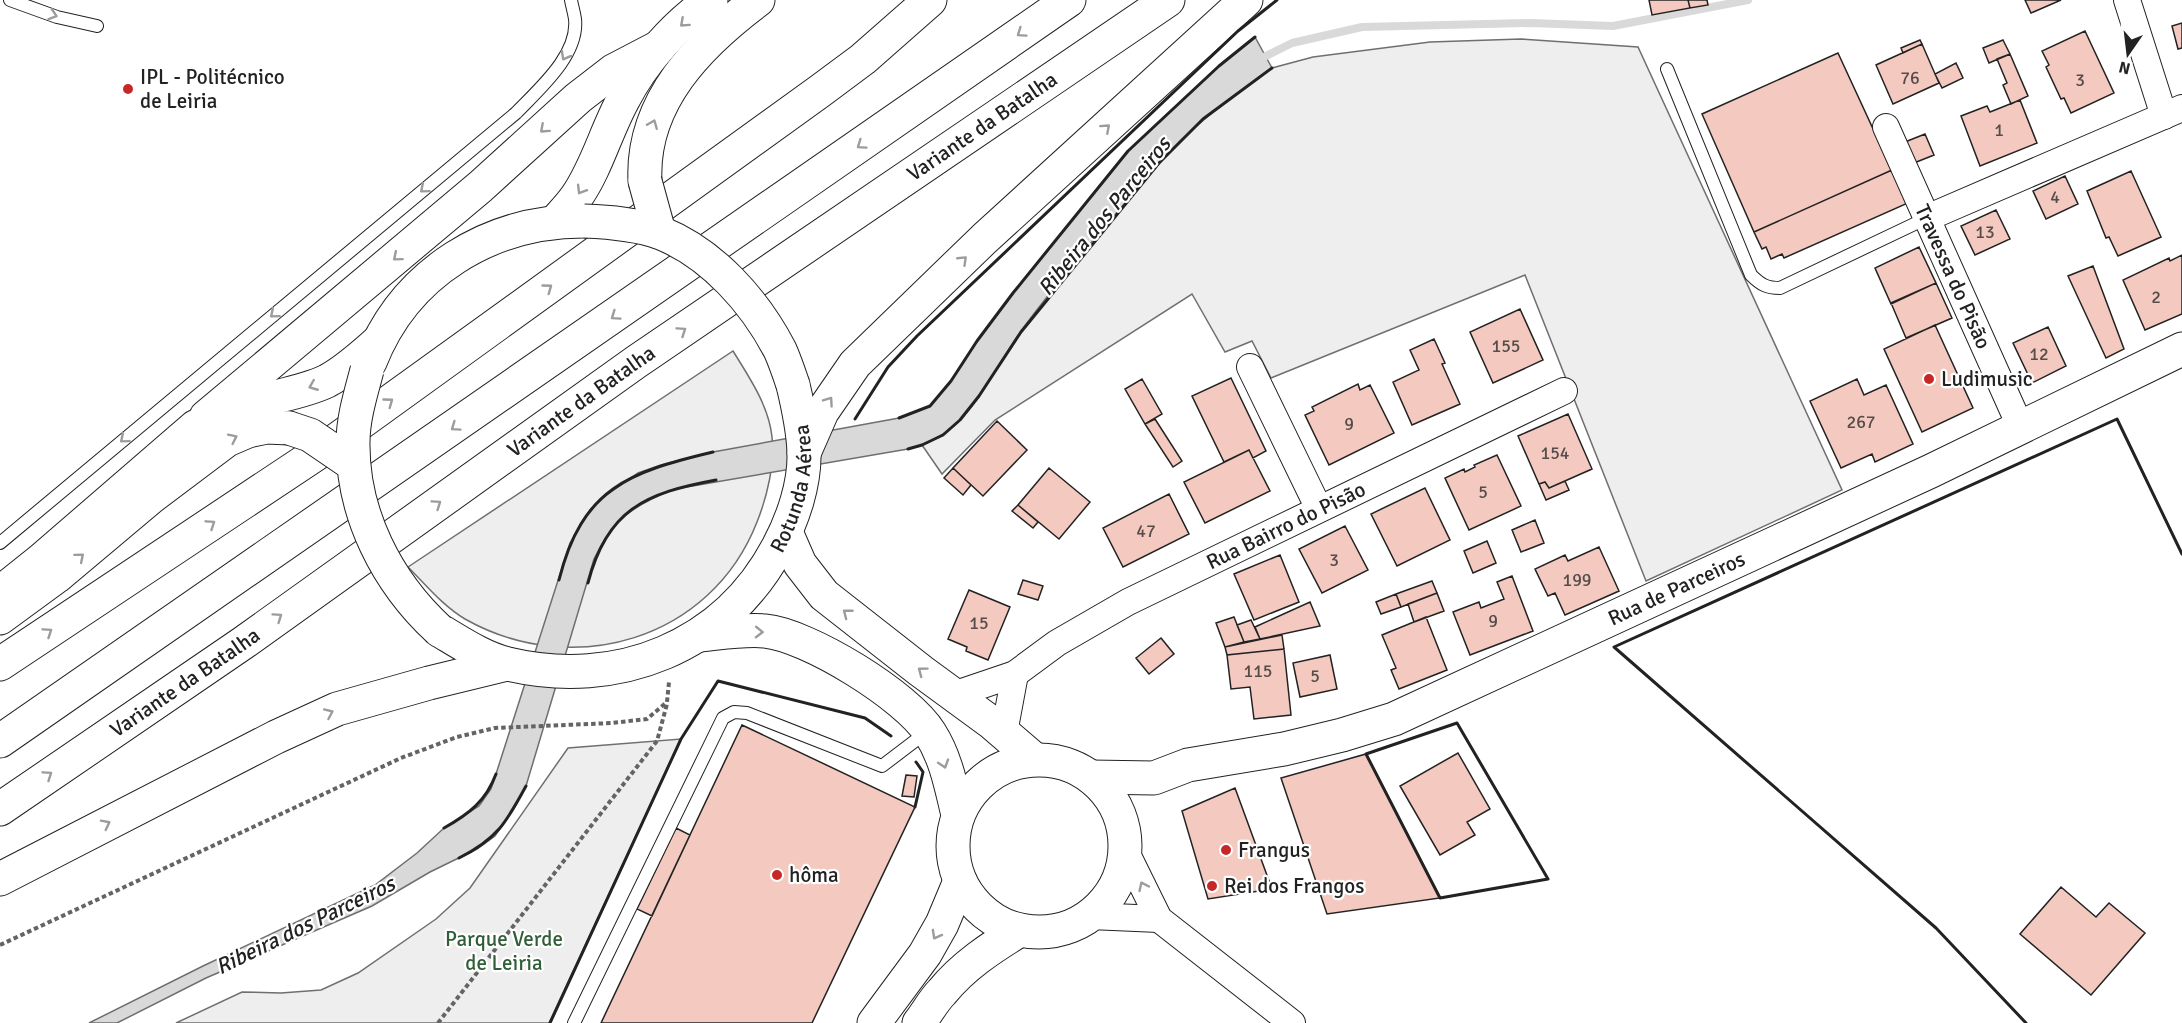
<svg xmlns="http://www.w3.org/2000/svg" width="2182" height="1023" font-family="Signika,sans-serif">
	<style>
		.green { fill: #eee; stroke: #6f6f6f; stroke-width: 1.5 }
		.water { fill: #d9d9d9; stroke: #6f6f6f; stroke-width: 1.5 }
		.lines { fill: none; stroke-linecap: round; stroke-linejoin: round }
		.stream { stroke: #d9d9d9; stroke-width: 8 }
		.building { fill: #f3c9c0; stroke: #222; stroke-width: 1.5 }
		.lane-casing { stroke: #222; stroke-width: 14 }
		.street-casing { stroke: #222; stroke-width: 28 }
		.secondary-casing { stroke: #222; stroke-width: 35 }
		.primary-casing { stroke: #222; stroke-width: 35 }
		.highway-casing { stroke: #222; stroke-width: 35 }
		.path { stroke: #646464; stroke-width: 4; stroke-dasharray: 4.5 3; stroke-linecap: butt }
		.lane { stroke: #fff; stroke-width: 12 }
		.street { stroke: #fff; stroke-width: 26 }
		.secondary { stroke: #fff; stroke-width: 33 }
		.primary { stroke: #fff; stroke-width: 33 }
		.highway { stroke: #fff; stroke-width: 33 }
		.secondary-bridge-casing { stroke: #222; stroke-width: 35; stroke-linecap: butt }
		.primary-bridge-casing { stroke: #222; stroke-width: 35; stroke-linecap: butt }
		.secondary-bridge { stroke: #fff; stroke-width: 33 }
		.primary-bridge { stroke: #fff; stroke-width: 33 }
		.wall { stroke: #222; stroke-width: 3 }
		.oneway { stroke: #9c9c9c }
		.poi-dot { fill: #c62828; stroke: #fff; stroke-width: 2 }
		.labels { text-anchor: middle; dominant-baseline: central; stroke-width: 4.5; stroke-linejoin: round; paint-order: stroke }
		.number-label { font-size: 18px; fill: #564c4a }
		.poi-label { font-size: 21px; fill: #222; stroke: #fff; text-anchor: start }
		.street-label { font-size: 21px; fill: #222; stroke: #fff }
		.park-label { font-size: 21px; fill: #2f5e38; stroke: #fff }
		.water-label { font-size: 22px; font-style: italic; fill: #222; stroke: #fff }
	</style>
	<rect width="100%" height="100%" fill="#fff"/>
	<path class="green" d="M1521 39 1638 47 1842 490 1646 581 1525 275 1271 378 1252 341 1225 352 1192 294 995 420 942 474 922 445 943 435 979 396 1021 332 1159 163 1203 119 1272 68 1313 57 1430 42Z
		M733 351C749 377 769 406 772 437 775 464 767 497 757 522 711 640 573 680 465 619 443 606 426 585 408 567Z
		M681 739 549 1023H176L242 992 281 993 321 990 358 973 436 919 470 888 568 748Z"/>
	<path class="water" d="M1255 37 1272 68C1231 97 1190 127 1158 165 1111 219 1063 274 1021 331 1000 361 984 395 959 421 944 436 928 444 908 449L675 489C635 504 612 520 594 559L526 786 513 810 495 836 477 849 430 872 372 906 206 978 117 1023H89L203 966 375 885 417 853 444 828 479 806 491 789 496 774 570 543 590 510 601 499 638 473 661 465 713 452 899 418 930 406 951 381 977 341 1013 293 1128 151 1219 66Z"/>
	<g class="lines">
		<path class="stream" d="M1256 61 1292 43 1362 27 1531 23 1613 26 1748 0"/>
	</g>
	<path class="building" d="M1649 0H1688L1690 8 1652 15Z
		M1688 0H1707L1708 5 1690 8Z
		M2025 0H2061L2031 13Z
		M2182 23V48L2178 49 2172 26Z
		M2085 31 2114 93 2071 113 2064 98 2061 99 2046 67 2049 65 2042 51Z
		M1920 40 1922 44 1903 53 1901 48Z
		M2003 40 2010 54 1989 63 1983 48Z
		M1922 44 1939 83 1893 104 1876 65Z
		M1838 53 1892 170 1754 232 1702 114Z
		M2010 54 2028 96 2011 104 2003 85 2007 83 1997 59Z
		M1956 63 1963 78 1942 88 1935 74Z
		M2020 100 2037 143 1980 166 1961 116 1987 106 1990 112Z
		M1925 134 1934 155 1914 163 1905 142Z
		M1892 170 1908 203 1784 258 1782 254 1771 259 1766 247 1762 249 1754 232Z
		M2131 171 2161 237 2118 256 2109 237 2106 238 2087 191Z
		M2065 176 2078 204 2046 219 2033 191Z
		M1996 210 2010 239 1975 255 1961 226Z
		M1919 247 1936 283 1891 304 1875 268Z
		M2182 255V314L2145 330 2123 280 2169 258 2170 261Z
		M2093 266 2124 349 2106 358 2068 276Z
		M1936 283 1952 318 1906 338 1891 303Z
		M1520 309 1543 360 1493 383 1470 332Z
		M1935 325 1973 408 1922 432 1884 349Z
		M2048 327 2066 366 2032 383 2013 343Z
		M1434 339 1445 363 1442 364 1460 404 1412 425 1393 382 1419 370 1410 350Z
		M1231 378 1266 451 1253 458 1249 450 1224 462 1192 396Z
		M1142 379 1162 414 1145 424 1125 389Z
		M1857 379 1864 395 1886 385 1913 444 1875 462 1872 454 1841 468 1810 401Z
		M1358 384 1360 390 1370 385 1394 433 1329 465 1305 415 1314 411 1312 407Z
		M1568 414 1592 469 1549 488 1545 482 1539 484 1518 436Z
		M1155 419 1182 461 1173 467 1145 424Z
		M997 421 1027 450 983 496 953 468Z
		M1249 450 1270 491 1205 523 1184 482Z
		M1497 455 1521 506 1469 530 1445 478 1464 469 1465 472 1475 467 1474 465Z
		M953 468 971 485 963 495 944 478Z
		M1049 468 1090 502 1059 539 1018 505Z
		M1565 481 1569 490 1546 500 1539 484 1545 482 1549 488Z
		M1425 488 1450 540 1397 566 1371 514Z
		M1169 494 1189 534 1123 567 1103 528Z
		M1018 505 1038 522 1033 528 1012 511Z
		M1535 520 1544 543 1521 552 1512 530Z
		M1345 526 1368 570 1322 593 1299 549Z
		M1487 541 1496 563 1473 573 1464 551Z
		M1599 547 1619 591 1565 615 1555 593 1548 596 1535 569 1565 555 1568 561Z
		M1280 555 1299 602 1254 620 1234 574Z
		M1512 576 1533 631 1470 655 1453 612 1479 602 1481 608 1504 599 1497 582Z
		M1023 580 1043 586 1038 600 1018 594Z
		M1432 581 1437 593 1401 607 1396 594Z
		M969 590 1010 607 988 660 966 651 967 647 948 639Z
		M1437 593 1444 611 1414 622 1408 604Z
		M1396 594 1401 607 1381 614 1376 602Z
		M1310 602 1320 626 1260 639 1255 627Z
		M1234 617 1244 642 1225 647 1216 623Z
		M1426 617 1447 670 1399 689 1391 670 1396 668 1382 635Z
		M1251 620 1260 639 1244 642 1237 625Z
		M1282 635 1284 649 1227 655 1225 647Z
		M1161 638 1174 654 1149 674 1136 658Z
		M1284 649 1291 715 1254 719 1250 687 1231 689 1227 655Z
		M1330 655 1337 689 1300 697 1293 663Z
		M742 725 915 807 812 1023H601Z
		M1458 753 1490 809 1467 822 1475 835 1440 855 1400 786Z
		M1366 754 1440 898 1327 914 1281 778Z
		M906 775 917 776 914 797 902 796Z
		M1235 788 1272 889 1208 899 1182 811Z
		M676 828 690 835 652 916 637 909Z
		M2061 887 2096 917 2109 903 2145 933 2091 995 2020 934Z"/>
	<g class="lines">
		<g class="lane-casing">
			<path id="lane" d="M10 0 57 17 97 26
				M1667 69 1751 275C1761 285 1767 288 1780 288L1927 218
				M0 543 516 113C539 89 579 55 575 19 574 12 572 6 571 0
				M574 1023 723 718 734 712 747 713 882 766 928 731"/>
		</g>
		<g class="street-casing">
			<g id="street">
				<path d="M2127 0 2164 116"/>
				<path id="s1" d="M1886 127 2020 426"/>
				<path d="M1927 218 2182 108"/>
				<path d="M1250 367 1319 509"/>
				<path id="s2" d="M953 695 1015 674 1057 643 1128 602 1564 391"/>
				<path d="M1004 733 1015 674"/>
				<path d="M1126 852 1159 919 1292 1023"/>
				<path d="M1090 916 1159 919"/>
			</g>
		</g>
		<g class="secondary-casing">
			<g id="secondary">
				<path d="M645 181C641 102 699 44 758 0"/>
				<path d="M556 221C563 213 571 205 577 196 597 167 606 131 623 100 643 61 675 25 711 0"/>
				<path d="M206 417 480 187 578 98 613 71 659 47"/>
				<path d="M786 532 800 564 824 595 921 671 992 723 1034 759"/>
				<path d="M701 635C721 633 744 629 765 631 808 635 907 696 930 733 946 758 951 786 958 815"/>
				<path d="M0 664 331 444 820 91 863 59 930 0"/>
				<circle cx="1039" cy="846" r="86"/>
				<path id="s3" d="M1091 777 1154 778 1188 765 1284 749 1342 735 1394 719 1931 471 2182 349"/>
				<path d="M874 1023 925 954 942 924 960 881"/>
				<path d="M919 1023C927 1013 933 1001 942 992 963 966 992 947 1020 930"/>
			</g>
		</g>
		<g class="primary-casing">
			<g id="primary">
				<path d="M370 362C405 272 490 221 584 221"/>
				<path d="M0 593 40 561 195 427C215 417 234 407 255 402 280 395 304 392 327 381 346 371 362 356 378 342"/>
				<path d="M0 618 56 577 150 498 227 440 248 431 267 427 289 428"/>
				<path id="s4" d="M439 630C461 643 483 658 508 664 617 690 725 647 778 547 793 519 805 484 804 452 803 429 798 406 793 385"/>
			</g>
		</g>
		<g class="highway-casing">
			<g id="highway">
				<path d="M804 453 822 412 855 364 984 239 1246 0"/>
				<path d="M0 741 1069 0"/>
				<path id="s5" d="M0 809 243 643 636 362 1168 0"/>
				<path d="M0 879 276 737 337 709 429 683 507 664"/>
			</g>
		</g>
		<path class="path" d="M0 945 401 758 457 737 495 728 612 723 647 719 667 702 669 682
			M438 1023 657 741 667 704"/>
		<use href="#lane" class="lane"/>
		<use href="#street" class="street"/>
		<use href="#secondary" class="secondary"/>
		<use href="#primary" class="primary"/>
		<use href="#highway" class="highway"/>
		<g class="secondary-bridge-casing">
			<path id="secondary-bridge" d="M645 181 659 232"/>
		</g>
		<g class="primary-bridge-casing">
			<path id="primary-bridge" d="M584 221C610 222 637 224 661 233 713 254 755 302 780 350 785 361 789 373 793 385
				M367 370C361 393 353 418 353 442 352 514 387 582 439 630
				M289 428 310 435 354 465"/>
		</g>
		<use href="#secondary-bridge" class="secondary-bridge"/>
		<use href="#primary-bridge" class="primary-bridge"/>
		<path class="wall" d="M899 418 930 406 951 381 977 341 1013 293 1128 151 1219 66 1255 37
			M855 419 888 367 917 336 1238 31 1277 0
			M908 449 922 445 943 435 960 420 979 396 1021 332 1159 163 1203 119 1272 68
			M559 580C582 488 629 472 713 452
			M588 583C607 509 646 493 716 480
			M1457 723 1548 879 1440 898 1366 754Z
			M915 807 923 772 916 762
			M444 828C469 814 486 801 496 774
			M459 858C497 839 506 823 526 786
			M550 1023 681 739 718 681 865 718 891 736
			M2026 1023 1936 928 1614 647 2117 419 2182 554"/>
	</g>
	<defs><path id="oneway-chevron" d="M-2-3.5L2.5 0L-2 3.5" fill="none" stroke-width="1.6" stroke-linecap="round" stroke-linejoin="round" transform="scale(1.5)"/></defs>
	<g class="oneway">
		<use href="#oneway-chevron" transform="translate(53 15) rotate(18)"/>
		<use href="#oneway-chevron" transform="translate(684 23) rotate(138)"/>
		<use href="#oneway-chevron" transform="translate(1021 33) rotate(145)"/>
		<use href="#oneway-chevron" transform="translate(565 56) rotate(119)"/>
		<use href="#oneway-chevron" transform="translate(653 124) rotate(-68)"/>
		<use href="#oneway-chevron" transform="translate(1106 128) rotate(-42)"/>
		<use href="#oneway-chevron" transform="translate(544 129) rotate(138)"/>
		<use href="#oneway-chevron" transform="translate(861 145) rotate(145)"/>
		<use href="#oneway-chevron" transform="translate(424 189) rotate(140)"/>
		<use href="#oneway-chevron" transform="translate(581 190) rotate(121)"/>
		<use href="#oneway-chevron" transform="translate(397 257) rotate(140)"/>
		<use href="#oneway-chevron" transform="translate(963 260) rotate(-44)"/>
		<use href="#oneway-chevron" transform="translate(548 288) rotate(-36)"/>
		<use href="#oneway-chevron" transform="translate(274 314) rotate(140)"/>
		<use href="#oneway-chevron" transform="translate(615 316) rotate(145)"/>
		<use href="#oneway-chevron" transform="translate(682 331) rotate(-34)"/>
		<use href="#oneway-chevron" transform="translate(313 386) rotate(158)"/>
		<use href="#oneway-chevron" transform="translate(829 401) rotate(-55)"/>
		<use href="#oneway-chevron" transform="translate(389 402) rotate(-36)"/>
		<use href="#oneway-chevron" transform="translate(455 427) rotate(145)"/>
		<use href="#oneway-chevron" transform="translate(233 438) rotate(-26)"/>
		<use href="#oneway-chevron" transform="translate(124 439) rotate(140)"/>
		<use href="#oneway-chevron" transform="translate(437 504) rotate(-35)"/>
		<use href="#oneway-chevron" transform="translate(211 524) rotate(-34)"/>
		<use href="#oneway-chevron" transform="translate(80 557) rotate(-40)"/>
		<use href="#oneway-chevron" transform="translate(847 613) rotate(-142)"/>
		<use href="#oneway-chevron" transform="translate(278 617) rotate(-35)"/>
		<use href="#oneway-chevron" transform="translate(48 632) rotate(-34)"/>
		<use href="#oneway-chevron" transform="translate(759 632) rotate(1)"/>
		<use href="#oneway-chevron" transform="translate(922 671) rotate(-143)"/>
		<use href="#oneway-chevron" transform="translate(329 713) rotate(-24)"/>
		<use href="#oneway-chevron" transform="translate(944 764) rotate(72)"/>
		<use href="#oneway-chevron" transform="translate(48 775) rotate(-34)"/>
		<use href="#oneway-chevron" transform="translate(106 824) rotate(-27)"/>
		<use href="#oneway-chevron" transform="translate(1143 886) rotate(-115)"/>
		<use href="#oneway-chevron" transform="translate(936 935) rotate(119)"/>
	</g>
	<g class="poi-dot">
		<circle cx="128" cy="89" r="6"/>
		<circle cx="1929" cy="379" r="6"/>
		<circle cx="1226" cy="850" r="6"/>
		<circle cx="777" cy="875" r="6"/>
		<circle cx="1212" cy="886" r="6"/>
	</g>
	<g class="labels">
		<g class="number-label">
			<text x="1910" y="78">76</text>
			<text x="2080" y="80">3</text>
			<text x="1999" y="130">1</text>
			<text x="2055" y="197">4</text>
			<text x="1985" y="232">13</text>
			<text x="2156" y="297">2</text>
			<text x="1506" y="346">155</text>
			<text x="2039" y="354">12</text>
			<text x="1861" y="422">267</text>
			<text x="1349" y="424">9</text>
			<text x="1555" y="453">154</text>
			<text x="1483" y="492">5</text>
			<text x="1146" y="531">47</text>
			<text x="1334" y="560">3</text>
			<text x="1577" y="580">199</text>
			<text x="1493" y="621">9</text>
			<text x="979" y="623">15</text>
			<text x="1258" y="671">115</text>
			<text x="1315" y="676">5</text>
		</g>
		<g class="poi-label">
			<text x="140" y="77">IPL - Politécnico<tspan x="140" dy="24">de Leiria</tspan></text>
			<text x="1941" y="379">Ludimusic</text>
			<text x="1238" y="850">Frangus</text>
			<text x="789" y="875">hôma</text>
			<text x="1224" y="886">Rei dos Frangos</text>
		</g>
		<g class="street-label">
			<text stroke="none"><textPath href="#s5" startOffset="1196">Variante da Batalha</textPath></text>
			<text stroke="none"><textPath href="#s1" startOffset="164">Travessa do Pisão</textPath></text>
			<text stroke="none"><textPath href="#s5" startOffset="710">Variante da Batalha</textPath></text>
			<text stroke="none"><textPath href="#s4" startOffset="456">Rotunda Aérea</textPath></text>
			<text stroke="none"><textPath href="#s2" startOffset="375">Rua Bairro do Pisão</textPath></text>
			<text stroke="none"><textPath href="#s3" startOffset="622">Rua de Parceiros</textPath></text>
			<text stroke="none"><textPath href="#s5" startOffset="224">Variante da Batalha</textPath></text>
		</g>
		<g class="park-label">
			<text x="504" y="939">Parque Verde<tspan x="504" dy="24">de Leiria</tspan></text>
		</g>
		<g class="water-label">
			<text transform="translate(1104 216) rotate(-51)">Ribeira dos Parceiros</text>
			<text transform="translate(305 925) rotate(-26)">Ribeira dos Parceiros</text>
		</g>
	</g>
	<g transform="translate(2128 54) rotate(194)" stroke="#ffffff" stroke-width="4.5" paint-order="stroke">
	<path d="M0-4.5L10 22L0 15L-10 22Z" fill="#222222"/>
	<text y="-9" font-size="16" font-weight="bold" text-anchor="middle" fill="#222222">N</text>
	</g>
</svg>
